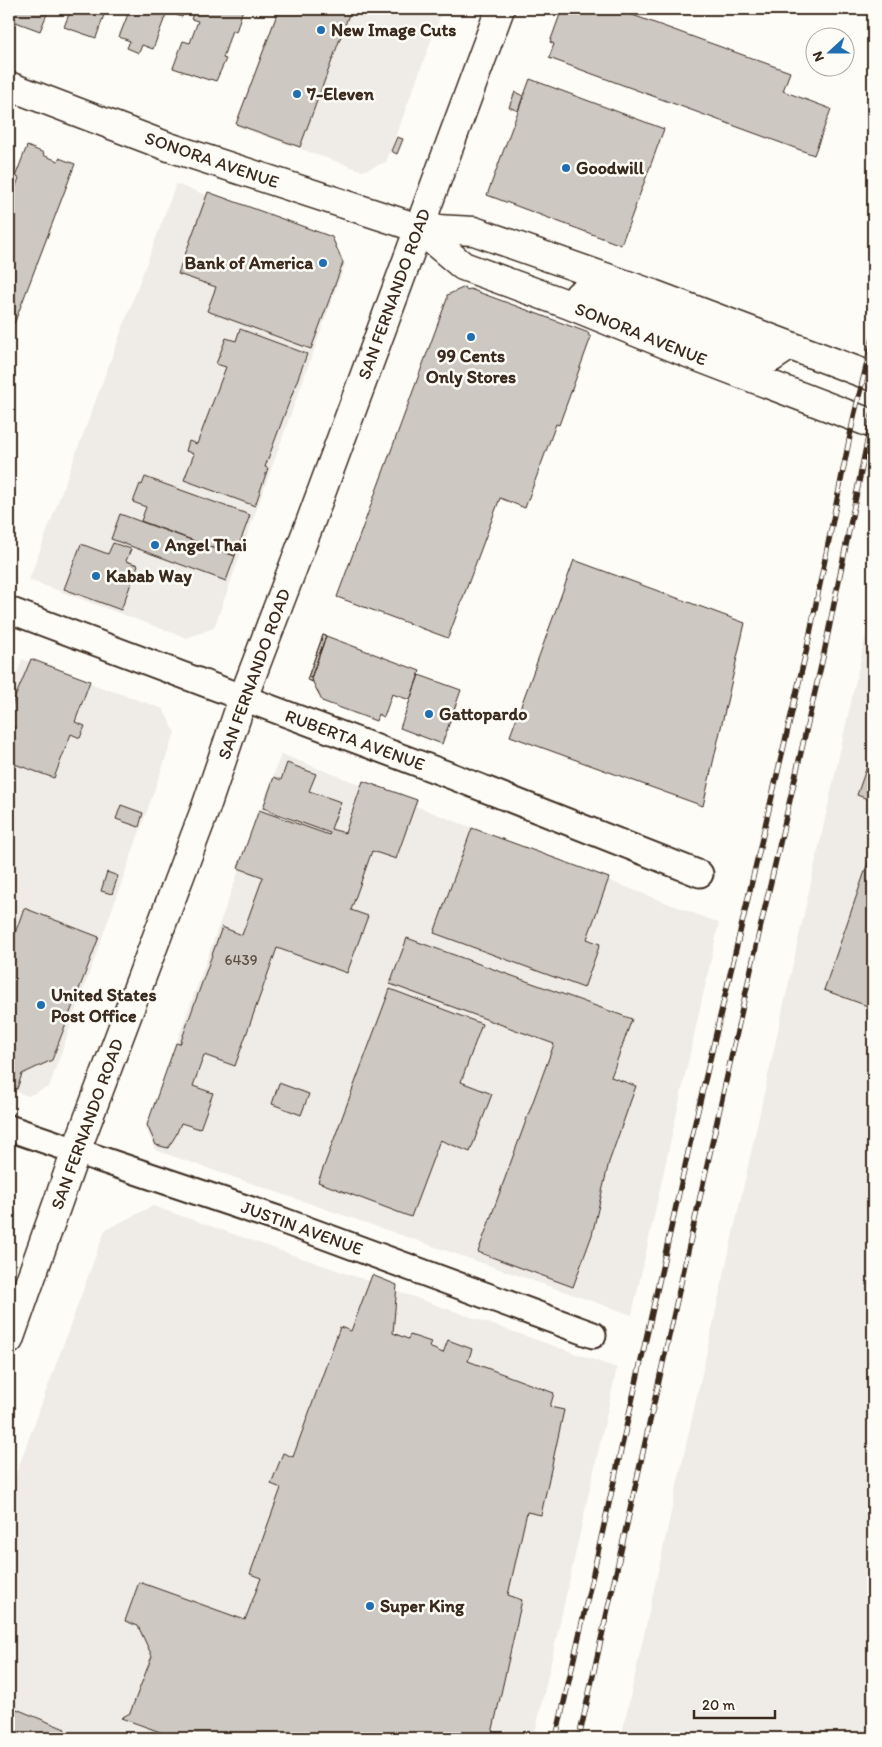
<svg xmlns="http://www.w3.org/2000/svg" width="882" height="1747" font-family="Itim,sans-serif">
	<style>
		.built { fill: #efece7 }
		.building { fill: #cdc8c2; stroke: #3b2a1e }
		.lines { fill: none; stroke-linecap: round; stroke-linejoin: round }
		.minor-casing { stroke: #3b2a1e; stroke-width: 29 }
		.tertiary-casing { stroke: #3b2a1e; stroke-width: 31 }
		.secondary-casing { stroke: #3b2a1e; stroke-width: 31 }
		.primary-casing { stroke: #3b2a1e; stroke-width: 31 }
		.minor { stroke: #fdfcf7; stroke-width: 25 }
		.tertiary { stroke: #fdfcf7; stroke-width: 28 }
		.secondary { stroke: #fdfcf7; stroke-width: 28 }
		.primary { stroke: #fdfcf7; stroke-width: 28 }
		.rail-casing { stroke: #3b2a1e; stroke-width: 5.5 }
		.rail { stroke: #fdfcf7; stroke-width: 4; stroke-dasharray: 11; stroke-linecap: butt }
		.poi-dot { fill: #1f6fb2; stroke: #fdfcf7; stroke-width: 2 }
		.labels { text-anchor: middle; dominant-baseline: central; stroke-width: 5; stroke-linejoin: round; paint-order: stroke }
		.number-label { font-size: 15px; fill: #605247 }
		.poi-label { font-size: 18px; font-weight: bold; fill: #3b2a1e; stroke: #fdfcf7; text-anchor: start }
		.street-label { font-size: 18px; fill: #3b2a1e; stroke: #fdfcf7 }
	</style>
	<rect width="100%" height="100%" fill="#fdfcf7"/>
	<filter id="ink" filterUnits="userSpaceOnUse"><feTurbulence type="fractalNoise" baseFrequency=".02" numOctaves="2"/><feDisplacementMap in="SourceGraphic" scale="10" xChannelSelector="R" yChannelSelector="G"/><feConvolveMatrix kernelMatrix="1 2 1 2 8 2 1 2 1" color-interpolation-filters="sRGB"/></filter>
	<g filter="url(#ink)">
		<path class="built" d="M278 9H443L386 162 363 171 236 126Z
			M176 184 335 242 345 264 214 628 187 638 29 580Z
			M873 603V1738H621Z
			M22 659 163 709 175 732 49 1087 28 1096 9 1089V698Z
			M281 754 719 923 632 1315 155 1150 146 1127Z
			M153 1206 617 1368 534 1738H9V1493L105 1230Z"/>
		<path class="building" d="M9 9H49L40 31 13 21 14 20 9 18Z
			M71 9H106L96 38 64 27Z
			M130 9H168L153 49 142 45 139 53 127 48 130 41 119 37Z
			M173 9H186L182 17 171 13Z
			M195 9H243L236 32 232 30 223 58 226 59 216 81 210 79 209 80 173 68 183 41 190 43 198 21 191 19Z
			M279 9H351L300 147 236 124Z
			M562 9H616L790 72 783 91 831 109 814 155 549 58 554 44 550 42Z
			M530 79 664 129 621 245 487 195Z
			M515 92 523 96 518 111 509 107Z
			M397 137 403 139 397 154 391 151Z
			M27 146 44 153 43 155 58 161 59 158 75 164 14 324 9 322V204L19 178 15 177Z
			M208 192 332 237 343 263 311 349 207 311 216 287 178 274Z
			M465 287 467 290 470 289 589 333 588 335 591 337 559 425 556 424 525 508 500 498 448 638 337 597 447 299V295Z
			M240 329 307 354 265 467 268 468 255 506 184 480 194 454 186 451 189 441 197 444 226 367 216 364 226 338 236 341Z
			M145 477 250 515 235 556 141 521 146 507 133 502 140 484 142 485Z
			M120 514 235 556 226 581 111 539Z
			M113 543 131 549 126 561 138 565 121 610 64 589 81 544 108 554Z
			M574 560 745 623 703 806 510 736Z
			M323 635 326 636 311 678 308 677Z
			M323 635 326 636 311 678 313 682 307 680Z
			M326 636 420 671 410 700 392 694 384 717 378 714 376 721 322 701 311 678Z
			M31 659 90 681 75 722 85 726 80 738 71 734 54 778 9 762V742L15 727 9 725V712Z
			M419 675 461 690 442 744 400 728Z
			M873 749V801L857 795Z
			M287 763 316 774 309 791 341 802 331 829 345 833 363 781 417 800 396 859 372 851 351 910 368 916 347 973 277 948 235 1066 204 1055 193 1086 213 1093 200 1129 181 1123 176 1135 168 1148 156 1145 147 1125 176 1043 180 1044 222 927 242 935 263 877 238 868 259 810 329 835 330 833 269 811V810L263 808 274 777 281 780Z
			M121 805 143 813 139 827 116 819Z
			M472 828 609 878 587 939 600 944 584 988 434 933Z
			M873 848V1008L824 990Z
			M107 872 118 876 112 894 101 891Z
			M24 908 99 937 52 1060 22 1074 17 1089 9 1086V950Z
			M407 938 632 1019 611 1077 636 1086 609 1162 592 1235 573 1287 478 1252 554 1044 390 984Z
			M390 989 482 1024 461 1082 492 1094 470 1152 440 1140 411 1217 318 1182Z
			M279 1083 309 1094 301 1115 272 1104Z
			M372 1275 397 1285 393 1333 408 1339 410 1335 431 1342 429 1347 443 1353 448 1340 472 1349 468 1361 554 1393 550 1407 564 1410 541 1515 527 1512 508 1595 522 1600 491 1738H177L121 1718 130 1713 152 1656 138 1626 125 1621 139 1582 245 1620 261 1578 250 1574 281 1488 271 1484 283 1453 293 1457 340 1327 351 1331Z
			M9 1706 65 1729 62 1738H9Z"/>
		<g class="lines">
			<g class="minor-casing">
				<path id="minor" d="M9 610 449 775 700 874
					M9 1128 76 1151 281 1220 593 1335"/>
			</g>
			<g class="tertiary-casing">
				<path id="tertiary" d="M9 86 169 147 418 228"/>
			</g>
			<g class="secondary-casing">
				<path id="secondary" d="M418 228 463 266 567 304 695 356 873 424
					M418 228 474 231 653 294 873 377
					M579 295 587 290 757 358H771L789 346"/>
			</g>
			<g class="primary-casing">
				<path id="primary" d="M9 1340 76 1151 206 807 243 698 310 523 500 9"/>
			</g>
			<use href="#minor" class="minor"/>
			<use href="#tertiary" class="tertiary"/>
			<use href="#secondary" class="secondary"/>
			<use href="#primary" class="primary"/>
			<g class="rail-casing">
				<path id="rail" d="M556 1738 690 1144 807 648 854 416 873 339
					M579 1738 760 929 824 653 873 413"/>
			</g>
			<use href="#rail" class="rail"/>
		</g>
	</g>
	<g class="poi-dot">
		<circle cx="321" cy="30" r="5"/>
		<circle cx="297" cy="94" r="5"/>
		<circle cx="566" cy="168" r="5"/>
		<circle cx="323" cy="263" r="5"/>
		<circle cx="471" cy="337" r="5"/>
		<circle cx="155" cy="545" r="5"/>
		<circle cx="96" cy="576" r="5"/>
		<circle cx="429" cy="714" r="5"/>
		<circle cx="41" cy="1005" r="5"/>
		<circle cx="370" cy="1606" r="5"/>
	</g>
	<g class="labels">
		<g class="number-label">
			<text x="241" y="960">6439</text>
		</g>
		<g class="poi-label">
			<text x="331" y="30">New Image Cuts</text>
			<text x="307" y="94">7-Eleven</text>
			<text x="576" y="168">Goodwill</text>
			<text x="313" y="263" text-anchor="end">Bank of America</text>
			<text x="471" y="356" text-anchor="middle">99 Cents<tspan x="471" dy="21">Only Stores</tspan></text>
			<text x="165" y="545">Angel Thai</text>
			<text x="106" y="576">Kabab Way</text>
			<text x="439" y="714">Gattopardo</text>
			<text x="51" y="995">United States<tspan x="51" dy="21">Post Office</tspan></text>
			<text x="380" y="1606">Super King</text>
		</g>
		<g class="street-label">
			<text transform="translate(212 160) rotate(19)">SONORA AVENUE</text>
			<text transform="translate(394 294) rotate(-70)">SAN FERNANDO ROAD</text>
			<text transform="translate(641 334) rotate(22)">SONORA AVENUE</text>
			<text transform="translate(254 674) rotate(-70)">SAN FERNANDO ROAD</text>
			<text transform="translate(355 740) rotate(20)">RUBERTA AVENUE</text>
			<text transform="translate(87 1124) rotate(-70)">SAN FERNANDO ROAD</text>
			<text transform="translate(302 1228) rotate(20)">JUSTIN AVENUE</text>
		</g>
	</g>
	<rect width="882" height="1747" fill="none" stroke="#fdfcf7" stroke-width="30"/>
	<rect x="15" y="15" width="852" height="1717" fill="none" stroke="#3b2a1e" stroke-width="2" filter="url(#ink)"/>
	<g transform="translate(830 52) rotate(249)"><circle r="24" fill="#fdfcf7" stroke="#afa8a0"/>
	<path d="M0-4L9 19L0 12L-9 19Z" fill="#1f6fb2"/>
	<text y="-8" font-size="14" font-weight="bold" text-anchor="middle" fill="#3b2a1e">N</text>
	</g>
	<path d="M694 1710v8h81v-8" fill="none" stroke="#3b2a1e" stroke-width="2.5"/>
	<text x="702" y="1710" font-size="15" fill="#3b2a1e" stroke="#fdfcf7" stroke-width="4" paint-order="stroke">20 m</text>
</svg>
